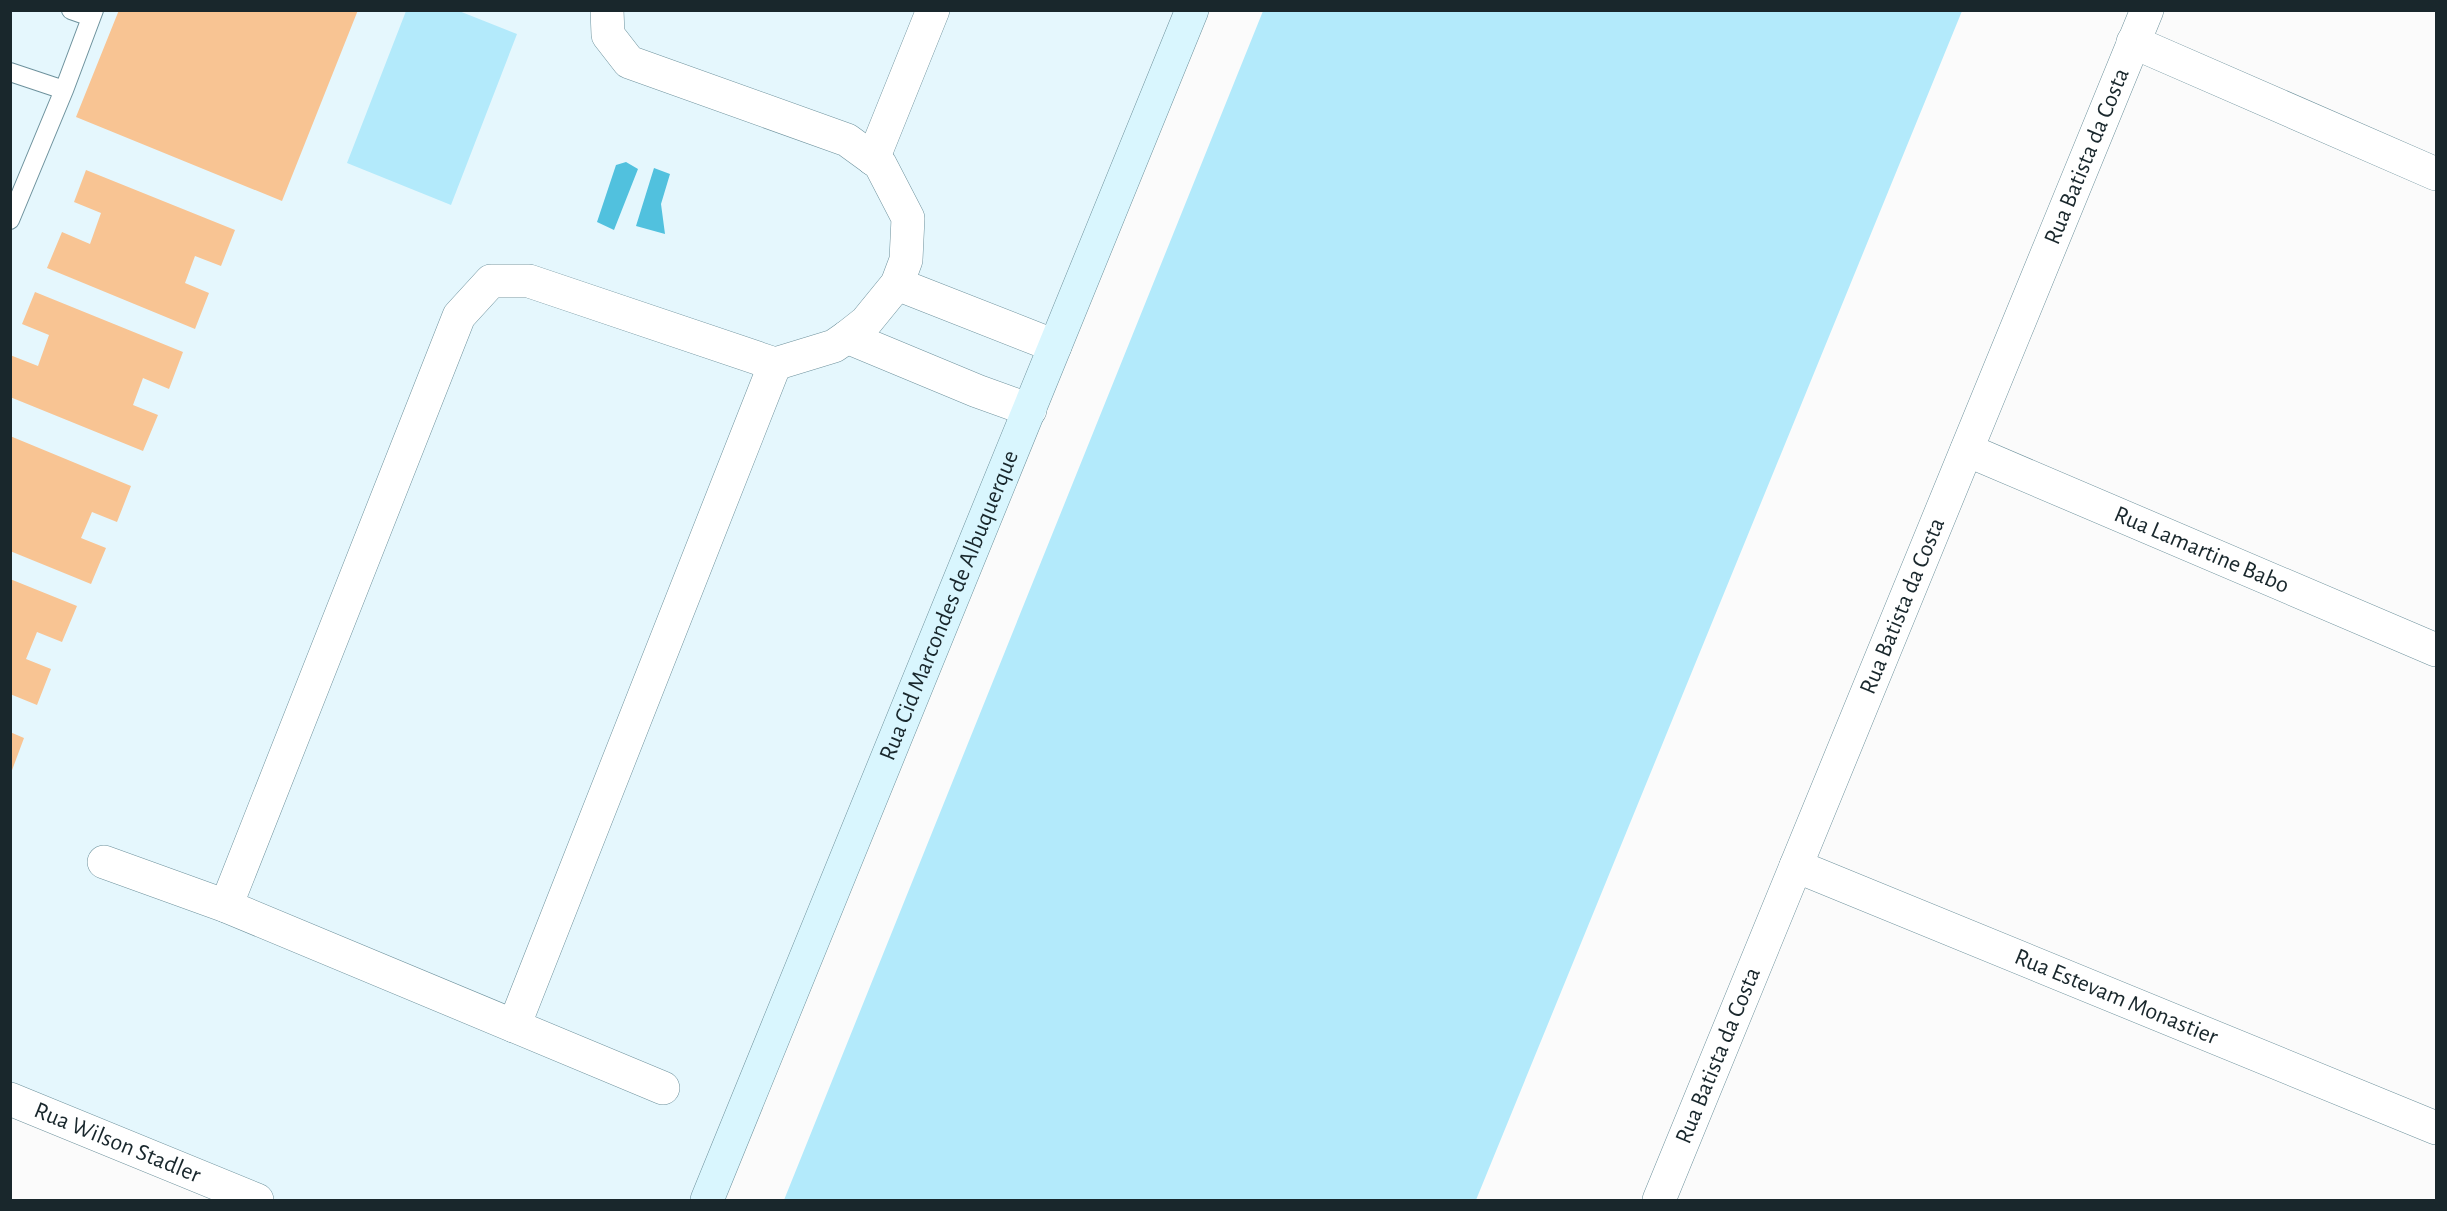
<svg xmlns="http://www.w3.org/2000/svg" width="2447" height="1211" font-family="'Alegreya Sans',sans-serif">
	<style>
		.built { fill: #e5f7fd }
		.green { fill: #b3eafb }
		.water { fill: #51c1de }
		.building { fill: #f8c493 }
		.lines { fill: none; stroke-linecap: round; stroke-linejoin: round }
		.lane-casing { stroke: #6e929d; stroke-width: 20 }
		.street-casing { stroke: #6e929d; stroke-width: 34 }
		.secondary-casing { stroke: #6e929d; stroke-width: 34 }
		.lane { stroke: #fff; stroke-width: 18 }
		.street { stroke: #fff; stroke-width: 33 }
		.secondary { stroke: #d9f6fe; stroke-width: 33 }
		.labels { text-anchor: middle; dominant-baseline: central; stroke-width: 4.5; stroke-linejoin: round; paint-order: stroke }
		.street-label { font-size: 24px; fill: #19272c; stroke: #fff }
	</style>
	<rect width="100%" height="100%" fill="#fbfbfb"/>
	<path class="built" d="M10 11H1193L707 1200H257L11 1099Z"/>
	<path class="green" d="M406 11H459L517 34 451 205 347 163Z
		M1263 11H1962L1476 1200H784Z"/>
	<path class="water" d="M626 162 638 169 614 230 597 222 616 165Z
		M654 168 670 174 661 204 665 234 636 226Z"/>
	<path class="building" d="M119 10H358L282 201 76 117Z
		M86 170 235 230 221 266 195 256 185 283 209 293 195 329 47 268 62 232 90 244 101 213 74 202Z
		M35 292 183 352 169 389 143 378 133 405 158 415 143 451 10 397V355L38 366 49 335 22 324Z
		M10 436 131 486 117 522 92 512 81 538 106 548 91 584 10 551Z
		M10 579 77 606 62 642 37 632 26 659 51 669 37 705 10 694Z
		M10 732 24 738 11 773H10Z"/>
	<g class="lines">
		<g class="lane-casing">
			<path id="lane" d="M71 10 91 17
				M10 72 64 90
				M10 220 64 90 94 10"/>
		</g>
		<g class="street-casing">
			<g id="street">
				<path d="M2133 42 2436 174"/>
				<path d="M873 159 933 10"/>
				<path d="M897 284 1055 346"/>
				<path d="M847 337 977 391 1030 410"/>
				<path id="s1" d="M1967 450 2436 650"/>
				<path d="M104 862 226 906 663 1088"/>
				<path id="s2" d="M1796 866 2436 1128"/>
				<path d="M226 906 459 316 491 281H529L775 364 834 346 847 337 866 322 897 284 906 260 908 218 880 164 847 140 629 62 608 35 607 10"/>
				<path d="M514 1026 775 364"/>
				<path id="s3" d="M10 1099 257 1200"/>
				<path id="s4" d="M1659 1200 2147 10"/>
			</g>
		</g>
		<g class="secondary-casing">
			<g id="secondary">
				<path id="s5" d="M707 1200 1192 10"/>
			</g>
		</g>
		<use href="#lane" class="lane"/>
		<use href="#street" class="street"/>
		<use href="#secondary" class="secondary"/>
	</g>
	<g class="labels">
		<g class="street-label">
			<text stroke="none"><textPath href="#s4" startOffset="1128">Rua Batista da Costa</textPath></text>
			<text stroke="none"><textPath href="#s1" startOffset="255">Rua Lamartine Babo</textPath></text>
			<text stroke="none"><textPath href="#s4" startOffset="642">Rua Batista da Costa</textPath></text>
			<text stroke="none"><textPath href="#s5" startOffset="642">Rua Cid Marcondes de Albuquerque</textPath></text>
			<text stroke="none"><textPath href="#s2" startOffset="346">Rua Estevam Monastier</textPath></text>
			<text stroke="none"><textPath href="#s4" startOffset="156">Rua Batista da Costa</textPath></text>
			<text stroke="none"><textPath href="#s3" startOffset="116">Rua Wilson Stadler</textPath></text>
		</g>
	</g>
	<rect width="2447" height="1211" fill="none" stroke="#19272c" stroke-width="24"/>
</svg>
